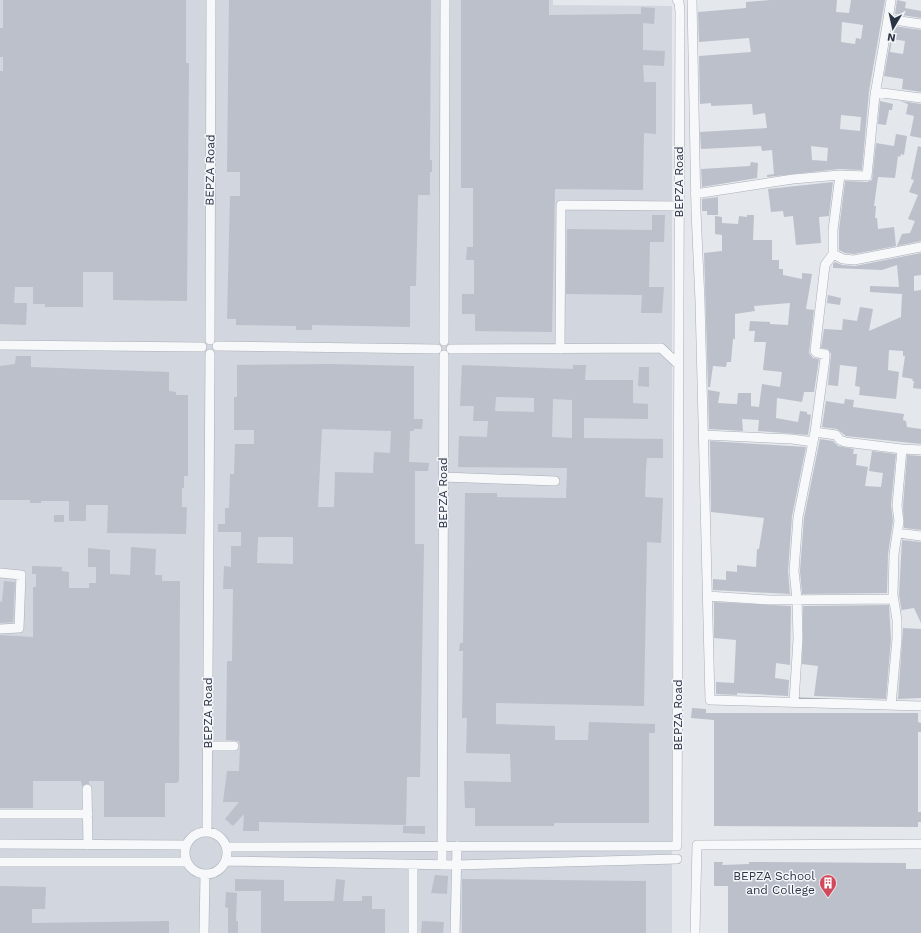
<svg xmlns="http://www.w3.org/2000/svg" width="921" height="933" font-family="'Work Sans',sans-serif">
	<style>
		.built { fill: #d2d6de }
		.building { fill: #bbc0ca; fill-rule: evenodd }
		.lines { fill: none; stroke-linecap: round; stroke-linejoin: round }
		.minor-casing { stroke: #a9aeb7; stroke-width: 10 }
		.minor { stroke: #f7f8fa; stroke-width: 9 }
		.labels { text-anchor: middle; dominant-baseline: central; stroke-width: 3; stroke-linejoin: round; paint-order: stroke }
		.street-label { font-size: 12px; fill: #2b3445; stroke: #f4f6f9 }
		.poi-label { font-size: 12px; fill: #2b3445; stroke: #f4f6f9; text-anchor: end }
	</style>
	<rect width="100%" height="100%" fill="#e4e7ec"/>
	<path class="built" d="M0 0H553V5L672 6V933H0Z"/>
	<path class="building" d="M3 0H186V63H189L187 301 113 300V272H83V307H45V304H33V287H15L14 303H27L26 325 0 324V71H3V57H0V28H3Z
		M229 0H431L430 160H432V172H430V195H418L416 286H410V327L312 325V330H296V326L236 325V319H227L230 196H240V172H227Z
		M461 0H549V15L641 14V7L655 8 654 24 643 23V50L665 51 664 66 643 65 644 82H656V134L644 133 643 190 555 189 552 332 475 331V314H462V294H474V260H466L467 247H473V188H461Z
		M770 0H837L836 12 849 13 851 0H885L869 91 862 170 839 169 767 177V175L774 174 772 150 762 151 761 146 701 149 700 132 767 128 765 113 753 115 752 104 711 106V103L700 104 699 56 751 52 749 38 699 42 698 12 746 8V2ZM842 22 863 25 861 39 856 38 855 44 841 42ZM841 115 861 117 860 131 840 129ZM811 146 828 148 827 161 812 160Z
		M897 0 906 2 905 8 921 11V18L895 14Z
		M893 26 921 30V92L902 89 903 79 884 76ZM892 39 905 41 903 54 890 52Z
		M880 101 893 104 892 110H889L886 125 878 124Z
		M900 101 921 104V138L910 136 914 116 906 114 908 104Z
		M896 134 907 136 904 155 901 154 900 157 898 156 895 178 878 177 874 206H876L875 218H877L878 229 894 227 896 246 854 254 845 253 839 250V230L845 181 867 182 872 180 876 143 894 146Z
		M918 146 921 147V241L897 246 902 234 910 233 915 221 908 219 918 195 909 192 914 180 911 179Z
		M751 162 758 163 757 178 702 187 701 169 750 166Z
		M833 182 829 216 819 217 821 243 796 245 793 216 784 217 783 211 771 212 768 189Z
		M718 197V215H707V211H702V199Z
		M652 215H665L664 242H650L649 287H664L662 313H641L642 295 566 294 567 229 652 230Z
		M747 215H754L753 240H772V260H779V269H783V275L802 279V273L812 274 806 309 814 310 809 353 813 358 819 359 814 392H804L802 402 777 398 776 418 798 422 800 411 807 412V414L811 415 808 435 758 431 759 420 742 419 743 431 709 429 708 390 720 392 718 403 734 404H737L738 393H751V406L759 407 762 384 780 387 782 372 763 370 766 342H754L755 331H749L750 321 770 322V324L788 325 790 303 754 306 755 311 735 314V339H733L731 362H727L726 367 713 366 710 387H708L704 253 722 251V235L715 234V216L722 217V223L738 224 739 216 747 217Z
		M921 253V275L914 276V291L921 290V389L913 388 914 381H912L913 379 902 377 905 356H903V351L889 350 888 370 899 372 896 399 859 395 860 387 855 386 857 367 840 365 838 386 828 385 831 354 828 349 821 348 824 329 842 330 843 319 857 321 860 307 873 309 869 331 901 317 902 294 870 292V286L899 287 897 265 882 270 833 268V264L835 262 842 265 855 266Z
		M828 295 841 298 840 305 827 303Z
		M16 356H31V367L169 372V391L176 392V395H188V476H184V488H182V507H187L186 534 107 533 108 505H86V521H69V501H41V503H30V500H0V366L15 364Z
		M330 364 414 366V419H423L422 429H414V431H410L409 462 429 463 428 471H415V544H424L420 777H407L406 825 259 822V831H243L244 814 233 826 225 819 239 802H223L227 771H239L240 746 239 741 226 740 227 661H232L233 589H223L224 566 231 567V546H241V532H218V524H225V508H229L230 474H234L235 444H254V430H234V397H237V365ZM322 429 391 431 390 453 374 452 373 473 335 472 334 507H318ZM258 537H293V564L257 563Z
		M462 365 573 369V365H586L585 380H633V403L648 404V419L584 418V438L663 439V458H647L646 469 645 497 663 498 661 543 647 542 644 706 496 703V724L555 726V740H588L589 722 655 724V733H649V823H554V826H475V808H465L464 781 511 782 510 754 466 753 467 718H462L463 651H459L460 643H463L465 493H497V497L566 498 567 468 458 467 459 436 487 437 488 421H473L474 406H460ZM496 397 534 398V412L495 411ZM553 399 572 400V438L552 437Z
		M639 367H649V387L638 386Z
		M845 399 854 400 853 407 904 414 903 420 906 421 907 427 921 429V444L846 436 837 429 822 427 826 401 844 404Z
		M820 439 833 441 838 446 854 449 853 454H857L856 465 868 467 865 486 881 487 883 473 869 471 872 451 896 454 891 505 893 521 888 554 887 593 802 594 800 571 804 518Z
		M710 441 806 447 792 516 788 571 790 594 713 590V579L726 580V571L737 572V565L756 567 757 549H759L764 518 711 512Z
		M907 455 921 456V530L904 528 903 506Z
		M54 515H64V522H54Z
		M902 540 921 542V623L914 608 902 610V613L899 595Z
		M131 547 156 549 155 575H162V581H180L179 781 177 783H165V817H104V781H89V784L82 786 81 781H33V808H0V635L33 637V587H36V574H32V566L62 567V571L69 572V588H89V583H96V567H88V548L110 550V574L130 575Z
		M4 581 15 582 13 622 0 623V601L2 602Z
		M714 602 791 606 790 665 776 663 775 678 789 680 788 696 737 693V695L716 694V682L734 683 736 640 714 638Z
		M889 605 891 639 886 699 814 696 818 666 802 664 803 606Z
		M903 628 921 629V698L898 699Z
		M692 708 706 709V713H918V722L921 723V732H918V812H921V822H918V827L714 826V720L691 718Z
		M403 826H425V834L403 833Z
		M714 862H723L722 865 749 864V862L906 863V869H921V933H728V886H714Z
		M435 875 448 876 447 894 431 893Z
		M235 879 284 880V901H334L336 879 345 880 343 901H362V896H372V909H385V933H261V891H235Z
		M462 879 646 881V933H462Z
		M0 886 46 887 45 909H32V923L169 921V933H0Z
		M226 892 237 893 236 921H238V933H228V908L225 907Z
		M422 921 444 922 443 933H421Z"/>
	<g class="lines">
		<g class="minor-casing">
			<path id="minor" d="M692 0 696 211 700 301 710 700 921 706
				M888 19 891 0
				M875 92 921 98
				M840 175 867 176 875 95 888 19 921 24
				M695 194 793 179 840 175 833 230V254L843 259 854 260 921 247
				M833 254 825 265 815 351 817 353 825 354V359L815 432 836 435 840 440 845 442 902 449 897 506 899 521 894 554 893 595 897 620V639L891 705
				M210 340 211 0
				M444 341 445 0
				M0 345 202 347
				M217 346 437 349
				M451 349 661 348 678 364
				M560 349 561 205 679 206
				M704 435 792 439 813 442
				M902 449 921 450
				M443 477 555 481
				M898 533 921 536
				M0 573 21 575 19 628 0 629
				M708 596 769 600 894 599
				M794 702 798 639 797 599 794 571 798 517 815 432
				M208 746H234
				M87 789 88 845
				M0 814H88
				M185 853a21 21 0 1 1 42 0a21 21 0 1 1-42 0Z
				M207 832 210 354
				M0 844 186 845
				M226 847 677 846 680 12 679 2 677 0
				M226 861 457 865 677 859
				M0 862H187
				M442 865 444 355
				M204 933 205 874
				M413 933V865
				M455 933 457 846
				M695 933 697 845 921 844"/>
		</g>
		<use href="#minor" class="minor"/>
	</g>
	<defs>
		<g id="building-pin" transform="scale(0.9)"><path d="M0 17L-7.5 6A9.5 9.5 0 1 1 7.5 6Z" fill="#d1495b" stroke="#f4f6f9"/><path d="M-4-6H4V6H1V3H-1V6H-4ZM-2.5-4.3h1.7v1.8h-1.7ZM.8-4.3h1.7v1.8H.8ZM-2.5-1h1.7V.8h-1.7ZM.8-1h1.7V.8H.8Z" fill="#fff"/></g>
	</defs>
	<g fill-rule="evenodd">
		<use href="#building-pin" x="828" y="883"/>
	</g>
	<g class="labels">
		<g class="street-label">
			<text transform="translate(210 170) rotate(-89)">BEPZA Road</text>
			<text transform="translate(679 182) rotate(-90)">BEPZA Road</text>
			<text transform="translate(443 493) rotate(-90)">BEPZA Road</text>
			<text transform="translate(208 713) rotate(-90)">BEPZA Road</text>
			<text transform="translate(678 715) rotate(-90)">BEPZA Road</text>
		</g>
		<g class="poi-label">
			<text x="815" y="876">BEPZA School<tspan x="815" dy="14">and College</tspan></text>
		</g>
	</g>
	<g transform="translate(893 28) rotate(189)" stroke="#f4f6f9" stroke-width="3" paint-order="stroke">
	<path d="M0-3L7 15L0 10L-7 15Z" fill="#2b3445"/>
	<text y="-6" font-size="11" font-weight="bold" text-anchor="middle" fill="#2b3445">N</text>
	</g>
</svg>
